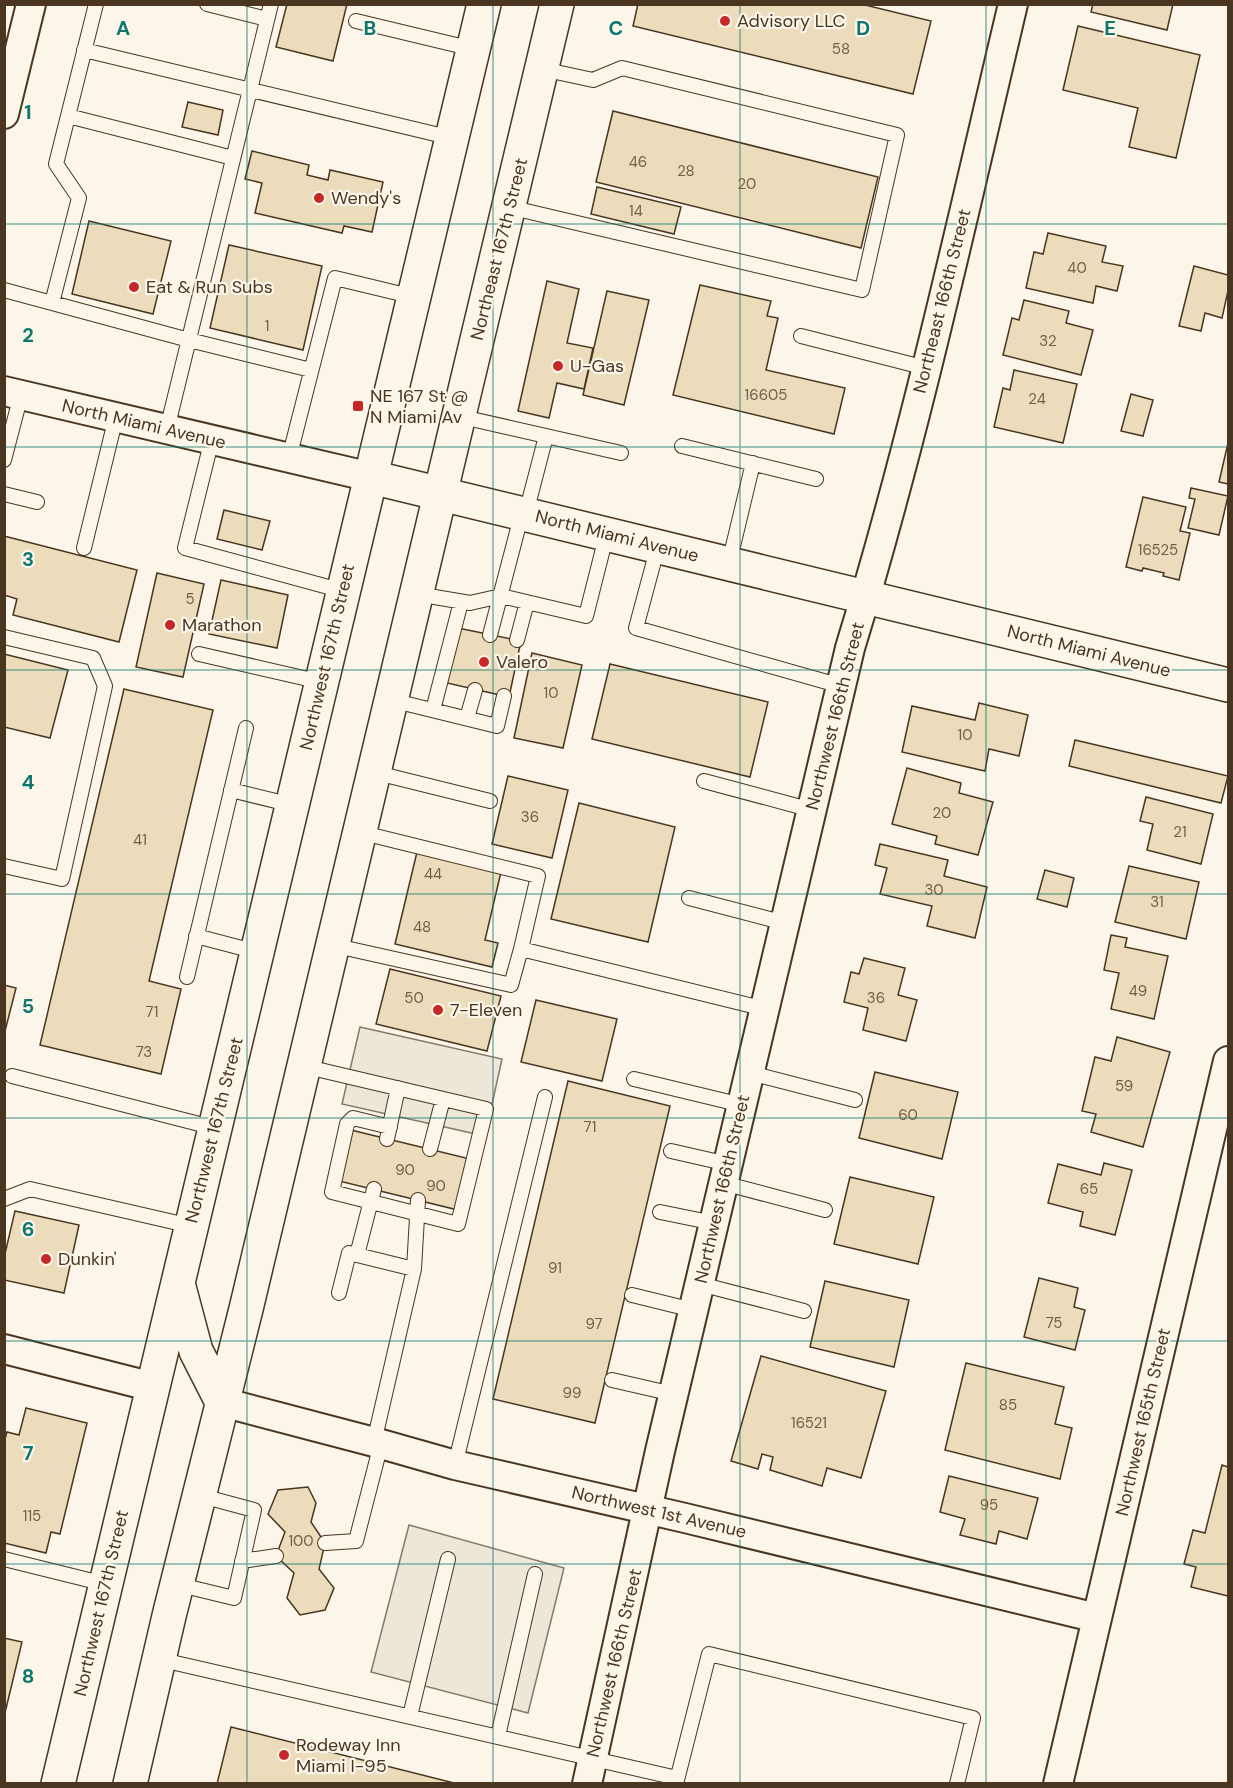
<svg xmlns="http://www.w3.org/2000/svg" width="1233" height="1788" font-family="'DM Sans',sans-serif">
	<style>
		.parking { fill: #ede7d9; stroke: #887966; stroke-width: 1.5 }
		.building { fill: #ecdcbc; stroke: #4a3520; stroke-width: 1.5 }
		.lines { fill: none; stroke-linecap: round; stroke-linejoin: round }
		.lane-casing { stroke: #4a3520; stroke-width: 16 }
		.street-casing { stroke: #4a3520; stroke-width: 32 }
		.secondary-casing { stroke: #4a3520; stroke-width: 36 }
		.primary-casing { stroke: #4a3520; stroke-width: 36 }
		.lane { stroke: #fbf6e9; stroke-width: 14 }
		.street { stroke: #fbf6e9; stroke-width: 28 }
		.secondary { stroke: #fbf6e9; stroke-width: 33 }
		.primary { stroke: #fbf6e9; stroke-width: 33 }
		.grid { fill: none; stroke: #0f766e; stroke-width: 1.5; stroke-opacity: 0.55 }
		.poi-dot { fill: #c62828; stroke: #fbf6e9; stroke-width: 2 }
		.labels { text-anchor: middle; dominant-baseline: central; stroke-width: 4.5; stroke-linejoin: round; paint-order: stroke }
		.number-label { font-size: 15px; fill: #725f47 }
		.poi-label { font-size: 18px; fill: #4a3520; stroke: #fbf6e9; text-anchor: start }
		.street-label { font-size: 18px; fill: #4a3520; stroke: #fbf6e9 }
		.grid-label { font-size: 20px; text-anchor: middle; font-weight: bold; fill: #0f766e; stroke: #fbf6e9; stroke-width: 4.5; stroke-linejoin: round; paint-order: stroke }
	</style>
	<rect width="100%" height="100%" fill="#fbf6e9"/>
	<path class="parking" d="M360 1027 502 1059 485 1136 342 1104Z
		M409 1525 564 1568 528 1713 371 1672Z"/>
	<path class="building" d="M287 4H347L333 61 276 47Z
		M638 4H861L931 21 913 94 633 26Z
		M1093 4H1173L1167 30 1091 12Z
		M1078 26 1200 55 1176 158 1129 147 1138 108 1063 90Z
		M188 102 223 110 218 135 182 127Z
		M613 111 878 177 861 248 596 182Z
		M252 151 309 165 307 175 328 180 330 170 383 182 372 232 344 226 342 233 255 213 262 183 245 179Z
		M597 187 681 207 674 234 591 214Z
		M89 221 171 241 153 314 72 294Z
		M1048 233 1106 246 1102 262 1123 266 1117 291 1096 286 1093 303 1026 288 1034 252 1043 254Z
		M229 245 322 266 303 350 210 328Z
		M1194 266 1228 275V291L1222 318 1205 313 1201 331 1179 326Z
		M547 281 579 289 567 343 593 348 584 389 557 383 549 418 518 411Z
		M700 285 771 301 767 316 778 318 766 370 845 388 834 434 673 395Z
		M607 291 649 300 624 405 583 395Z
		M1024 300 1069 311 1066 323 1093 330 1081 375 1003 355 1012 318 1019 320Z
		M1014 370 1077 384 1063 443 994 427 1003 388 1010 390Z
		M1131 394 1153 400 1143 436 1121 431Z
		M1228 443V484L1219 482Z
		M1191 488 1228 496 1219 535 1188 528 1195 499 1189 498Z
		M1143 497 1186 507 1180 531 1190 533 1179 580 1163 576 1164 573 1143 568 1142 571 1126 567Z
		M224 510 270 521 262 550 217 539Z
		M4 536 137 570 119 642 13 615 17 599 4 595Z
		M157 573 204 584 183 677 136 667Z
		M221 580 288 595 277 648 209 634Z
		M458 628 521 641 509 697 447 683Z
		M532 653 582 665 563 748 514 738Z
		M4 654 68 670 50 738 4 727Z
		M610 664 768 702 750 777 592 739Z
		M124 689 213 710 149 981 181 989 161 1074 40 1045Z
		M979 703 1028 715 1019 756 989 749 985 771 902 752 912 706 975 720Z
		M1075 740 1228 776 1221 803 1069 766Z
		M907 768 961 783 959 793 993 802 978 855 935 844 937 836 892 824Z
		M508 776 568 790 552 858 492 844Z
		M1146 797 1213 814 1201 864 1147 850 1153 824 1140 821Z
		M579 803 675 827 648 942 551 919Z
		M880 844 948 860 944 876 987 887 975 938 927 926 932 906 880 894 887 868 875 865Z
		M417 852 501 872 485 940 498 943 492 967 395 944Z
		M1129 866 1199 882 1186 939 1115 922Z
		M1045 870 1074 878 1067 907 1037 899Z
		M1111 935 1127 938 1125 947 1168 956 1154 1019 1111 1009 1119 973 1104 970Z
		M864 958 905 968 898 995 917 1000 906 1041 863 1030 868 1008 844 1002 851 972 859 974Z
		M390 969 501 996 487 1051 376 1024Z
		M4 985 16 988 4 1035Z
		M536 1000 617 1019 602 1081 521 1062Z
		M1117 1037 1170 1052 1143 1147 1091 1132 1096 1114 1082 1111 1095 1057 1111 1061Z
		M875 1072 958 1092 942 1159 859 1138Z
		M568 1081 670 1106 595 1423 493 1399Z
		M351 1130 470 1159 458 1210 339 1181Z
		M1104 1163 1132 1170 1115 1235 1080 1226 1083 1212 1048 1203 1058 1164 1101 1175Z
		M850 1177 934 1197 918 1264 834 1244Z
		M15 1211 79 1225 64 1293 4 1280V1258Z
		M1039 1278 1078 1288 1074 1307 1085 1310 1075 1350 1024 1337Z
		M825 1281 909 1300 894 1367 810 1347Z
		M761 1356 886 1391 861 1478 827 1468 822 1486 770 1470 773 1457 762 1454 758 1469 731 1461Z
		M966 1363 1064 1387 1055 1424 1072 1428 1060 1479 945 1450Z
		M26 1408 87 1423 60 1534 51 1532 46 1553 4 1543V1442L7 1432 19 1435Z
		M1222 1465 1228 1467V1596L1191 1587 1196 1567 1184 1564 1193 1530 1205 1533Z
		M949 1476 1038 1498 1027 1539 999 1531 996 1544 960 1535 965 1519 940 1512Z
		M308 1487 316 1503 311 1522 325 1543 319 1569 334 1588 325 1610 300 1615 287 1598 294 1573 276 1556 285 1532 268 1514 278 1490Z
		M4 1638 22 1642 4 1717Z
		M231 1727 458 1784H217Z"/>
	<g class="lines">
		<g class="lane-casing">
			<path id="lane" d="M207 4 267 19
				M356 21 473 49
				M84 50 452 138
				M68 116 233 158
				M509 207 862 290 897 135 622 68 593 80 542 69
				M4 290 189 340 311 370
				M52 303 79 198 56 164 96 4
				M801 336 926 368
				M458 416 621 453
				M167 429 271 4
				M212 439 185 548 343 591
				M682 446 816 479
				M289 458 335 278 414 297
				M4 460 21 395
				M4 494 37 502
				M526 513 546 436
				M658 546 636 628 841 686
				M84 548 116 417
				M729 563 753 463
				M417 594 470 603 501 596 586 616 607 533
				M490 635 522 513
				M4 637 93 658 105 686 62 879 4 866
				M517 640 527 602
				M199 654 321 682
				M391 700 497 726 504 696
				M433 710 461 602
				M467 718 475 690
				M373 772 490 801
				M704 781 812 810
				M231 790 292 805
				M359 832 538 876 521 949 765 1009
				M689 898 785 923
				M196 936 257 952
				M332 945 511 985 521 949
				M187 977 246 728
				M303 1066 486 1109 458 1224 332 1192 347 1124 353 1118 390 1127
				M750 1073 855 1100
				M12 1076 215 1128
				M634 1079 742 1105
				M387 1139 398 1088
				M430 1149 443 1099
				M671 1151 728 1164
				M723 1183 825 1210
				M4 1199 30 1189 191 1226
				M660 1212 714 1223
				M357 1255 374 1189
				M700 1284 804 1311
				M339 1293 349 1253 414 1269
				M632 1295 693 1310
				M612 1380 673 1394
				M374 1442 414 1269 418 1200
				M455 1465 545 1097
				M325 1543 356 1541 381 1444
				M4 1559 105 1584
				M242 1561 276 1556
				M176 1584 234 1598 254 1510 198 1495
				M158 1659 677 1778
				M410 1716 448 1559
				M498 1736 535 1574
				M676 1784 709 1654 973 1718 957 1784"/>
		</g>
		<g class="street-casing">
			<path id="street" d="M4 114 31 4
				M4 391 371 477
				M4 1349 153 1387
				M222 1402 374 1442 455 1465 685 1518 1097 1618
				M587 1784 660 1451 850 648C915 436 962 219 1013 4
				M1058 1784 1228 1061"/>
		</g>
		<g class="secondary-casing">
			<path id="secondary" d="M371 477 1228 685"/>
		</g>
		<g class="primary-casing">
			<path id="primary" d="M179 1287 196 1351 222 1402
				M58 1784 484 4
				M130 1784 169 1616 246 1309 557 4"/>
		</g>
		<use href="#lane" class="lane"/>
		<use href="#street" class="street"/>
		<use href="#secondary" class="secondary"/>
		<use href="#primary" class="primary"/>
	</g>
	<path class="grid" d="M247 4V1784M493 4V1784M740 4V1784M986 4V1784M4 224H1228M4 447H1228M4 670H1228M4 894H1228M4 1118H1228M4 1341H1228M4 1564H1228"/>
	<g class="poi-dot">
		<circle cx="725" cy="21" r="6"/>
		<circle cx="319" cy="198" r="6"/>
		<circle cx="134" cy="287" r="6"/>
		<circle cx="558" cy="366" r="6"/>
		<rect x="352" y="400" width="12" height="12" rx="3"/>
		<circle cx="170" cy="625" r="6"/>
		<circle cx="484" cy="662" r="6"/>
		<circle cx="438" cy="1010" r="6"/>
		<circle cx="46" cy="1259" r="6"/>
		<circle cx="284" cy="1755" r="6"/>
	</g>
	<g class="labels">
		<g class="number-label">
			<text x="841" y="49">58</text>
			<text x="638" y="162">46</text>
			<text x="686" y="171">28</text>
			<text x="747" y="184">20</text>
			<text x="636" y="211">14</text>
			<text x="1077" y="268">40</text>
			<text x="267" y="326">1</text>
			<text x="1048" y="341">32</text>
			<text x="766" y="395">16605</text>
			<text x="1037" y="399">24</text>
			<text x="1158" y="550">16525</text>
			<text x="190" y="599">5</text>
			<text x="551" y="693">10</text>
			<text x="965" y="735">10</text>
			<text x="942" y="813">20</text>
			<text x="530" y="817">36</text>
			<text x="1180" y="832">21</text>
			<text x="140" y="840">41</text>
			<text x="433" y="874">44</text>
			<text x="934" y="890">30</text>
			<text x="1157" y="902">31</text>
			<text x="422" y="927">48</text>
			<text x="1138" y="991">49</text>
			<text x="414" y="998">50</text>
			<text x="876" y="998">36</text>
			<text x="152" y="1012">71</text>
			<text x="144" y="1052">73</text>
			<text x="1124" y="1086">59</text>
			<text x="908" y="1115">60</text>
			<text x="590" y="1127">71</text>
			<text x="405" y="1170">90</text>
			<text x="436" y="1186">90</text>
			<text x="1089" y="1189">65</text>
			<text x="555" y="1268">91</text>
			<text x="1054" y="1323">75</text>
			<text x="594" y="1324">97</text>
			<text x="572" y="1393">99</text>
			<text x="1008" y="1405">85</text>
			<text x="809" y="1423">16521</text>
			<text x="989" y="1505">95</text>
			<text x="32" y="1516">115</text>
			<text x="301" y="1541">100</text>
		</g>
		<g class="poi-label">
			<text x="737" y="21">Advisory LLC</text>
			<text x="331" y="198">Wendy's</text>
			<text x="146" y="287">Eat &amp; Run Subs</text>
			<text x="570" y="366">U-Gas</text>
			<text x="370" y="396">NE 167 St @<tspan x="370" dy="21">N Miami Av</tspan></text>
			<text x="182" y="625">Marathon</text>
			<text x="496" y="662">Valero</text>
			<text x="450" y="1010">7-Eleven</text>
			<text x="58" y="1259">Dunkin'</text>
			<text x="296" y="1745">Rodeway Inn<tspan x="296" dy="21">Miami I-95</tspan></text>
		</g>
		<g class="street-label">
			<text transform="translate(499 249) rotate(-76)">Northeast 167th Street</text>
			<text transform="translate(942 301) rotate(-76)">Northeast 166th Street</text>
			<text transform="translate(144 424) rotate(13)">North Miami Avenue</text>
			<text transform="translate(617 536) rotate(14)">North Miami Avenue</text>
			<text transform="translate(1089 651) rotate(14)">North Miami Avenue</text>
			<text transform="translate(327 657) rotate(-77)">Northwest 167th Street</text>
			<text transform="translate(835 716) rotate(-76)">Northwest 166th Street</text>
			<text transform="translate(214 1130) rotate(-76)">Northwest 167th Street</text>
			<text transform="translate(722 1189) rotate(-77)">Northwest 166th Street</text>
			<text transform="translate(1143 1422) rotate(-77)">Northwest 165th Street</text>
			<text transform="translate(659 1512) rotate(13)">Northwest 1st Avenue</text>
			<text transform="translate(101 1603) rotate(-77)">Northwest 167th Street</text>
			<text transform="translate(614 1663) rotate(-77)">Northwest 166th Street</text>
		</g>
	</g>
	<g class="grid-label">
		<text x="123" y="35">A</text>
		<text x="370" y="35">B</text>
		<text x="616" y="35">C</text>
		<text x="863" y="35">D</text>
		<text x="1110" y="35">E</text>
		<text x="28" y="119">1</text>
		<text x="28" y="342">2</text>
		<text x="28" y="566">3</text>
		<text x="28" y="789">4</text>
		<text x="28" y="1013">5</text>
		<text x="28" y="1236">6</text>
		<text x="28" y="1460">7</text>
		<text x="28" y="1683">8</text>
	</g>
	<rect width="1233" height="1788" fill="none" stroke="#4a3520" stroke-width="12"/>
</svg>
